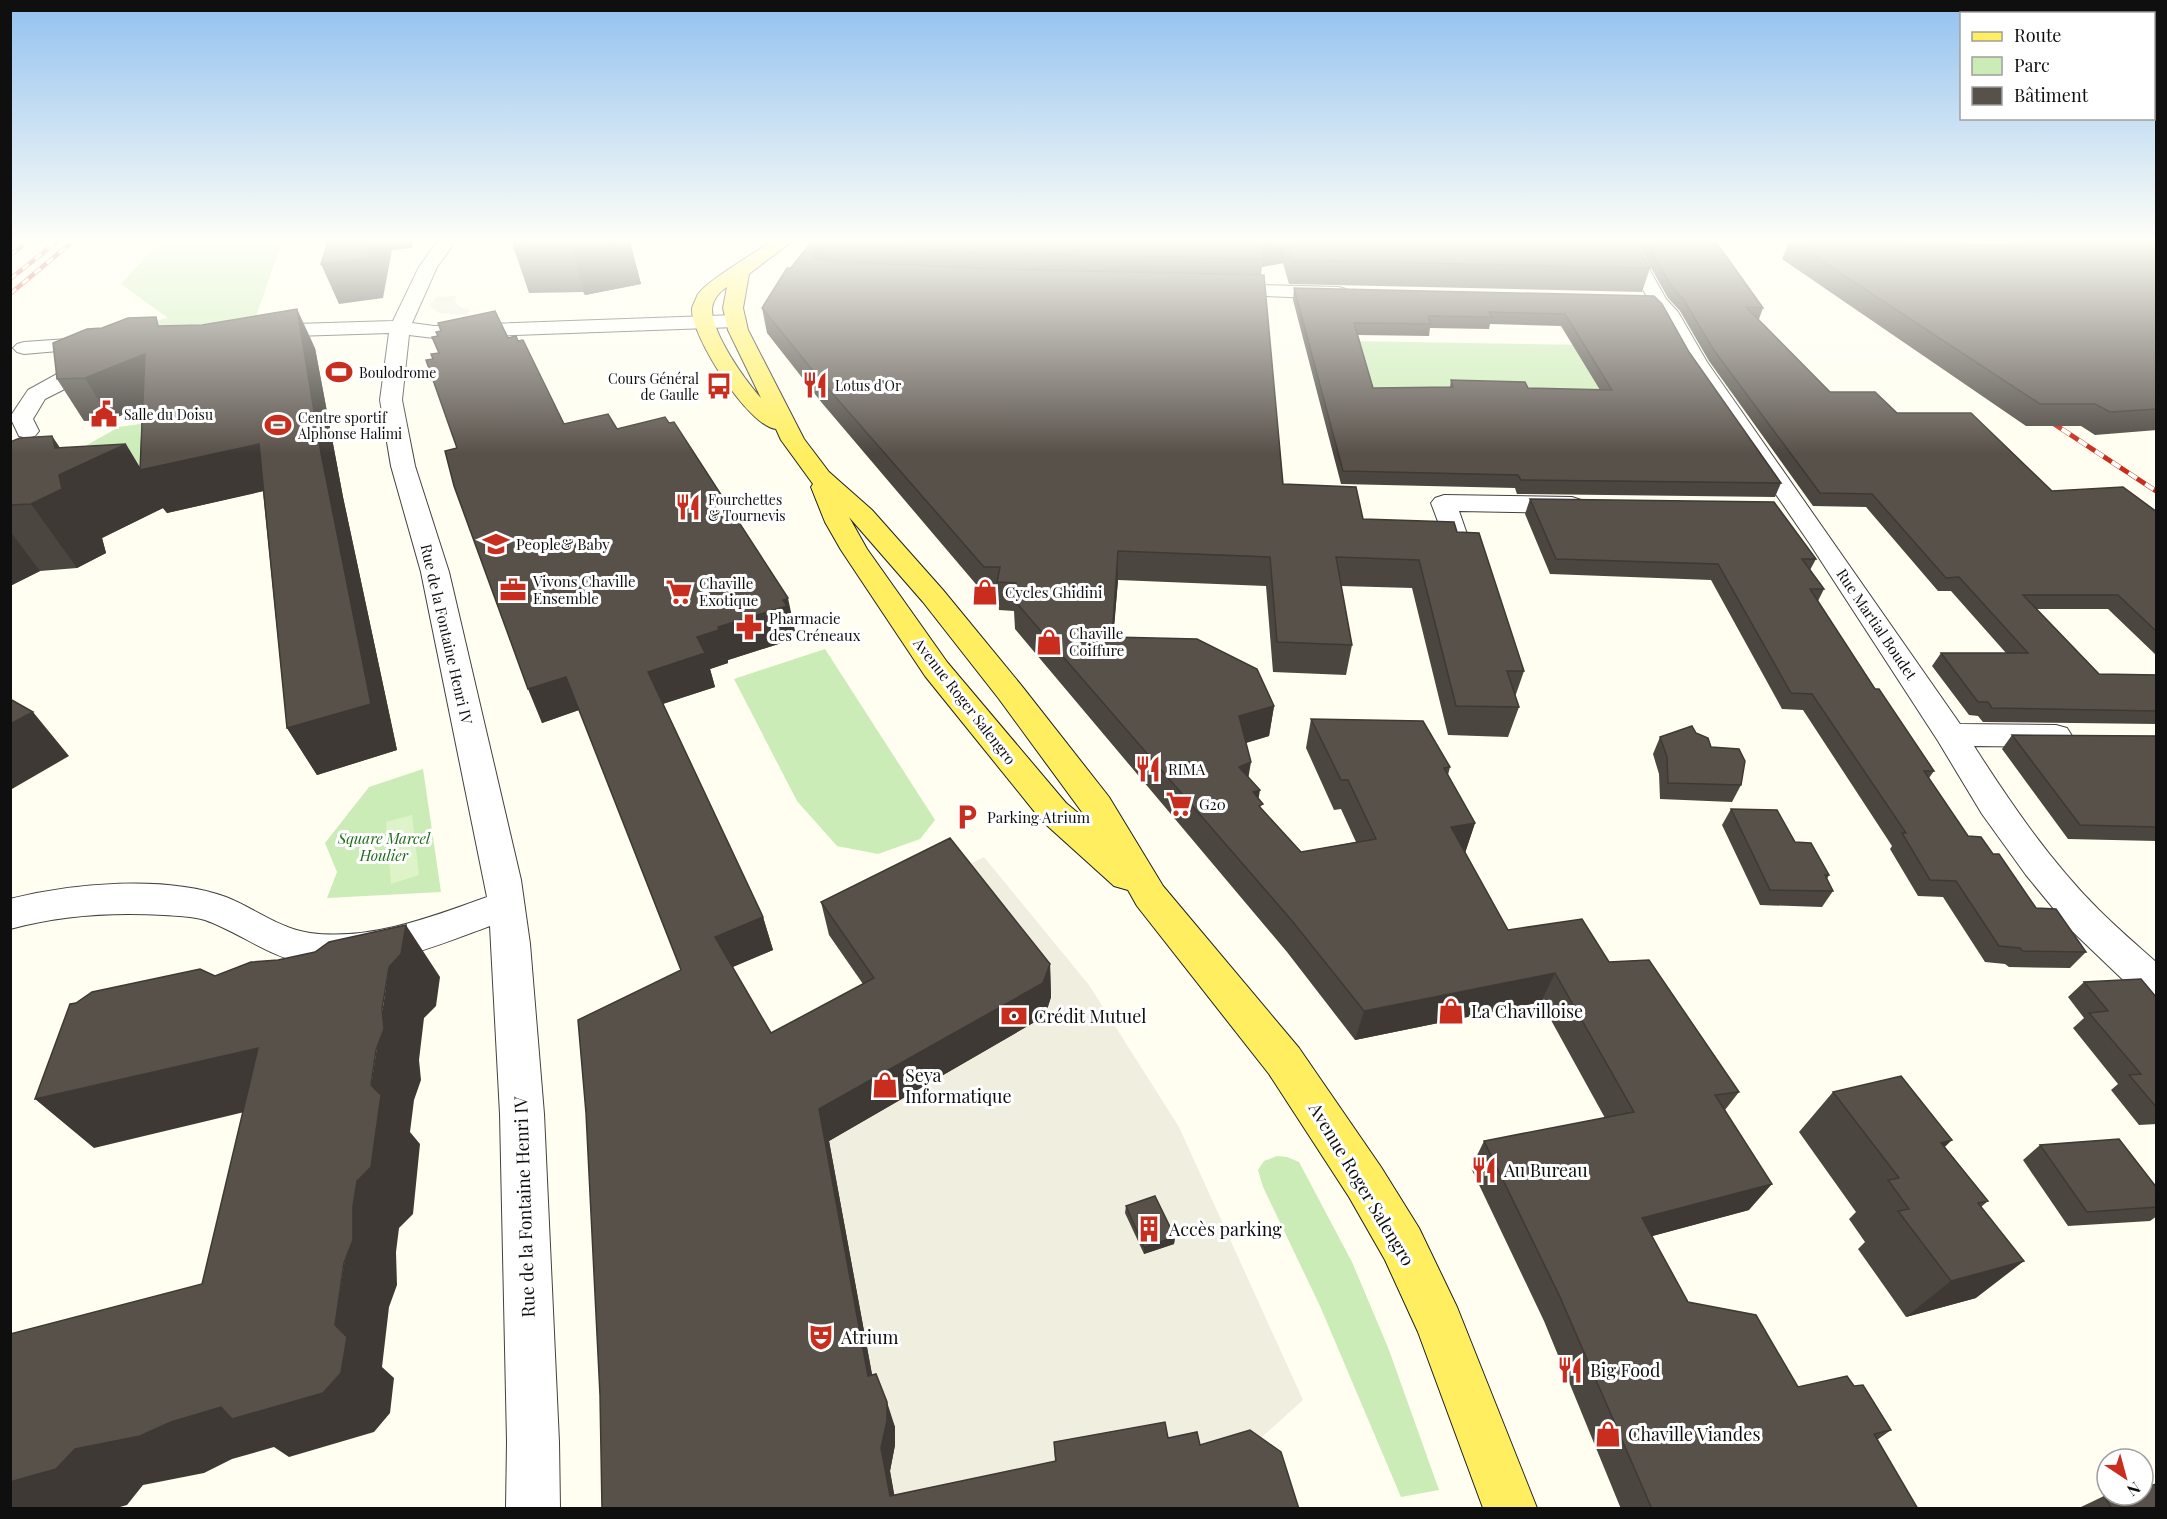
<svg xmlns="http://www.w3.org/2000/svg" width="2167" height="1519" font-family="'Playfair Display',serif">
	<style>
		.green { fill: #cbecb7 }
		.pitch { fill: #dff3c9 }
		.plaza { fill: #f0eede }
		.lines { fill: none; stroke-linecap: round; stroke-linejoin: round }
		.minor-casing { stroke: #424242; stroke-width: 2 }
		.major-casing { stroke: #202020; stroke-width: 2 }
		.minor { fill: #fff; fill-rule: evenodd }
		.major { fill: #ffef60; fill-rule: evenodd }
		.rail-far1-casing { stroke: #c82d1d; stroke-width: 4.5 }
		.rail-casing { stroke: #c82d1d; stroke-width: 5 }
		.rail-far1 { stroke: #fff; stroke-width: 3; stroke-dasharray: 8; stroke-linecap: butt }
		.rail { stroke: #fff; stroke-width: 4; stroke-dasharray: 10; stroke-linecap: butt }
		.wall { fill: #4c4640; fill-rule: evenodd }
		.shaded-wall { fill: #3e3934 }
		.building { fill: #58514a; stroke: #3e3934; stroke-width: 1.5; fill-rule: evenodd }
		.labels { text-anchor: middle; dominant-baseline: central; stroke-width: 6; stroke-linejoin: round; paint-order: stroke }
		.far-poi-label { font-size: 14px; fill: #0f0f0f; stroke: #fff; text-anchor: start }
		.poi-label { font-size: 15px; fill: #0f0f0f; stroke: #fff; text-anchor: start }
		.street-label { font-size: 15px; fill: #0f0f0f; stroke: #fff }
		.park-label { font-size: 15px; font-style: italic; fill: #1f6b1a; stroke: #fff }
		.near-poi-label { font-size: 18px; fill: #0f0f0f; stroke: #fff; text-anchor: start }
		.near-street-label { font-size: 18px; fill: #0f0f0f; stroke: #fff }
	</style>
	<rect width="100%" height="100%" fill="#fffef0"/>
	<path class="green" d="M201 242H282L255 319 68 339 168 318 121 284 157 244Z
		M1352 341 1591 345 1617 390 1367 387Z
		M167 420 145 471 57 462 119 427Z
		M825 649 935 820 920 839 878 854 837 846 797 801 734 679Z
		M423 769 441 892 327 898 337 872 325 843 369 787Z
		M1277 1156 1287 1157 1299 1162 1352 1262 1389 1350 1439 1490 1401 1497 1320 1306 1263 1187 1258 1170 1264 1161Z"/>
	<path class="pitch" d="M412 815 419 875 391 884 386 822Z"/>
	<path class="plaza" d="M456 296 455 302 460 307 470 310 467 315 439 313 429 306 436 297Z
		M984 857 1089 985 1179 1127 1303 1400 1243 1454 897 1508 887 1453 895 1445V1427L885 1399 877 1401 826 1142 1045 1016 1052 995 954 872Z"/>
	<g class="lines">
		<g class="minor-casing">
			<path id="minor" d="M437 242H455L437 267 412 323 434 326 736 315 743 317 746 321 743 325 736 327 434 338 409 335 402 400 415 466 449 572 521 880 530 944 544 1114 559 1442 560 1508H506L507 1442 500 1114 490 926C434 947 369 974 309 964 270 958 241 933 205 920 192 916 177 916 164 915 112 912 61 915 10 929V899C72 883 166 875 226 897 254 908 280 929 310 933 370 941 431 917 487 897L421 572 391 466 380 400 389 333 263 337 256 335 253 331 256 327 263 325 393 321 419 267Z
				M1616 242H1634L1666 299 1678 312 1707 362 1960 724 2056 725 2067 728 2072 736 2067 744 2056 747 1974 746C2011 804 2051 862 2099 910 2117 928 2137 945 2156 962V1002L2142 998 2072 931 2026 875 1982 814 1938 741 1810 544 1686 363 1660 315 1646 300V295Z
				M1220 284 1339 287 1346 289 1349 293 1346 297 1339 299 1213 294 1210 290 1213 286Z
				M97 337 104 339 107 343 104 347 24 354 17 352 13 348 17 344 24 342Z
				M98 357 106 358 109 363 106 368 45 399 33 419 39 431 35 436 27 438 19 436 10 417 28 390 66 369Z
				M1444 495 1572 497 1581 500 1585 505 1581 510 1572 513 1459 511 1467 534 1463 540 1454 542 1445 540 1431 503 1435 498Z"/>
		</g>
		<g class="major-casing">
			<path id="major" d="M771 242H791L749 274 743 308 748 330 804 439 829 472 872 510 943 590 1021 685 1109 797 1163 886 1299 1048 1381 1167 1419 1228 1457 1307 1537 1508H1483L1418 1332 1385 1260 1349 1197 1269 1074 1137 906 1128 890 1114 886 1042 821 925 676 841 550 825 522 811 487 813 484 781 440 776 429C749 427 690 335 692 308 693 305 696 299 697 296 703 283 756 252 771 242ZM727 287 723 308 728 330 761 398C744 379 713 335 712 310 712 300 720 291 727 287ZM849 517 923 602 999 699 1090 823 1066 803 947 662 867 549Z"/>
		</g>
		<use href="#minor" class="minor"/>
		<use href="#major" class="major"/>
		<g class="rail-far1-casing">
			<path id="rail-far1" d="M10 255 28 242
				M10 279 57 242
				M10 294 72 242"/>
		</g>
		<g class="rail-casing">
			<path id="rail" d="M2045 418 2156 491"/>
		</g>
		<use href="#rail-far1" class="rail-far1"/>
		<use href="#rail" class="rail"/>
	</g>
	<path class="wall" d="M514 242H630L641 284 585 295 583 292 529 293 514 249Z
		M811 242H1635L1650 268 1642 292 1289 284 1283 263 1262 267 1261 275 1283 484 1363 519 1457 532 1524 671 1515 697 1519 707 1508 737 1448 735 1412 588 1341 586 1352 645 1346 675 1273 672 1266 586 1118 580 1113 637 1274 706 1269 736 1246 743 1248 777 1262 810 1301 852 1356 842 1341 809 1334 810 1306 748 1311 719 1450 767 1448 775 1475 823 1465 853 1508 930 1609 962 1739 1092 1725 1110 1749 1210 1652 1236 1688 1302 1798 1387 1854 1386 1891 1430 1877 1440 1918 1509H1621L1544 1321 1471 1168 1484 1141 1605 1118 1541 1002 1355 1040 1287 952 1015 629 1014 611 999 610 998 595 986 596 822 403 767 333 762 308Z
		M1637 242H1716L1763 308 1759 319H1758L1830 392 1897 413 2052 491 2157 512V656L2108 609H2036L2099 674 2157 675V724L1983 722 1978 716 1969 715 1932 666 1941 653H2006L1951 591H1938L1866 507 1813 506 1709 361 1680 311 1668 298 1637 243Z
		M1789 242H1901L2008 245 2010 242H2157V430L2095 435 2081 426H2026L1782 259Z
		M1294 288 1654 296 1689 352 1781 483 1775 497 1517 494 1515 488 1341 484 1293 300ZM1490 324 1561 326 1600 390 1528 388 1451 380 1450 387 1373 388 1358 335 1429 336 1430 328 1489 329Z
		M161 326 315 348 343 497 397 750 317 775 287 728 263 491 167 513 163 508 102 538 106 553 77 568 40 571 10 586V442L52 436 60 448 140 467 142 406 111 420 84 421 57 379Z
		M508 338 518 341 564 424 617 429 795 631 793 632 794 639 728 660V663L710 669 715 687 663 704 763 917 773 950 732 967 771 1033 863 984 829 935 821 902 1050 964 1051 997 1045 1016 829 1141 872 1375 895 1427V1445L890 1471 894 1495 1055 1462 1054 1442 1168 1438 1200 1445 1299 1509H602L681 970 579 710 542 723 457 448 433 359Z
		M1530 499 1816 559 1810 570 1824 589 1818 601 1875 689 1934 771 1929 778 1968 836 1993 854 2036 908 2086 952 2070 968 2009 967 2005 964 1985 962 1943 897 1918 896 1890 849 1892 846 1803 710 1782 709 1711 580 1550 574 1525 514Z
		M1696 733 1711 747 1741 785 1732 802 1660 799 1659 774 1653 754 1660 737Z
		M2012 735 2157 736V841L2068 839 2002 749Z
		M1731 809 1795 842 1829 875 1827 879 1833 891 1822 907 1760 905 1722 825Z
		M2084 982 2157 998V1124L2139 1125 2111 1090 2118 1084 2073 1028 2084 1018 2068 997Z
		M1833 1092 1945 1147 1988 1201 1981 1207 1976 1298 1906 1317 1858 1249 1865 1242 1849 1219 1856 1212 1799 1132Z
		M2040 1145 2157 1188V1216L2150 1221 2068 1226 2023 1160Z
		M1126 1206 1175 1237 1174 1244 1144 1254 1125 1213Z
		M2104 1496 2157 1509H2082L2081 1507Z"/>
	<path class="shaded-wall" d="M370 242H413L412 248 392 250 383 298 339 304 321 264Z
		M619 242H630L641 284 585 295 572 250Z
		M1275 242H1286L1283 263 1262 267 1263 259 1261 244Z
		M824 245 827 269 819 271 811 253 816 247Z
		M297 309 315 348 343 497 397 750 317 775 287 728 321 453Z
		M145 354 168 394 111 420 85 378Z
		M52 436 73 468 126 444 141 469 259 444 282 487 167 513 163 508 102 538 106 553 77 568 31 504 59 475Z
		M10 531 40 571 10 586Z
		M1118 551V580L1111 666 1112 637Z
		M788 598 795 631 793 632 794 639 728 660V663L710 669 715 687 659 705 648 672 697 637Z
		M566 677 579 710 542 723 528 689Z
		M1274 706 1269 736 1235 746 1239 716Z
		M33 712 69 756 12 789 10 787V724Z
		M1251 762 1246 792 1239 767Z
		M1260 790 1255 820 1253 792Z
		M1475 823 1465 853 1451 827Z
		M763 917 773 950 726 970 715 937Z
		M406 925 440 977 436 1006 424 1018 419 1060 421 1080 414 1100 410 1132 420 1144 413 1214 399 1228 396 1252 397 1285 389 1307 382 1367 394 1378 390 1413 374 1432 289 1457 274 1447 232 1459 204 1473 143 1485 127 1505 113 1509H10V1482L75 1449 335 1325 389 967Z
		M1050 964 1051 997 1045 1016 829 1141 877 1401 868 1376 819 1109Z
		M1555 973 1541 1002 1355 1040 1364 1011Z
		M258 1048 303 1098 94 1148 35 1099Z
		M1952 1140 1911 1180 1941 1143Z
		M1772 1184 1749 1210 1623 1244 1642 1218Z
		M1175 1237 1174 1244 1144 1254V1247Z
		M2024 1261 1976 1298 1906 1317 1951 1281Z
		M887 1402 895 1427V1445L890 1471 897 1509 890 1496 881 1448Z"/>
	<path class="building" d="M328 242H370L367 258 321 264Z
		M514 242H619L572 250 570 248 514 249Z
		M811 242H1275L1261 244 1263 259 994 253 824 245 816 247 811 253 816 259 823 261 994 269 1264 275 1283 484 1356 487 1363 519 1454 522 1457 532 1479 533 1524 671H1507L1519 707 1456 706 1419 560 1336 557 1352 645 1277 642 1270 557 1118 551 1112 637 1197 639 1257 669 1274 706 1239 716 1251 762 1239 767 1260 790 1253 792 1263 804 1259 806 1301 852 1376 839 1348 780H1341L1311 719 1423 721 1450 767 1444 768 1475 823 1451 827 1508 930 1582 919 1609 962 1649 960 1739 1092 1715 1095 1772 1184 1642 1218 1688 1302 1756 1315 1798 1387 1847 1376 1854 1386 1863 1385 1891 1430 1874 1434 1918 1509H1652L1560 1297 1484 1141 1634 1112 1555 973 1364 1011 1293 922 1014 600 1016 583 997 582 1000 567H984L818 377 762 308 787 268H791Z
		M1287 242H1635L1650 268 1292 260Z
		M1646 242H1716L1763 308 1746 307 1830 392H1875L1897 413H1971L2052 491 2123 487 2157 512V632L2118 595H2023L2099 674 2157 675V711L1992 708 1988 702H1978L1941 653H2028L1959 577 1946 578 1872 494 1820 493 1713 349 1684 300 1672 287Z
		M1793 242H1901L2027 246 2022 242H2157V409L2110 412 2095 404H2040Z
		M1294 288 1654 296 1662 304 1689 352 1781 483 1521 480 1518 475 1343 471ZM1489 312 1565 314 1612 390 1528 388 1525 382 1451 380 1453 387 1373 388 1354 323 1431 324 1428 316 1492 317Z
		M297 309 321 453 371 704 287 728 259 444 140 470 145 354 85 378 57 379 53 343 87 329 102 328 128 318 156 317 158 326 202 325Z
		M495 311 508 338 516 336 518 341 523 340 564 424 608 414 617 429 665 417 669 423 674 422 788 598 783 600 787 606 718 627 719 630 697 637 705 653 648 672 763 917 715 937 771 1033 874 978 821 902 950 838 1050 964 1043 983 819 1109 868 1376 876 1374 887 1402V1421L881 1448 890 1496 1056 1461 1054 1442 1165 1422 1168 1438 1197 1432 1200 1445 1250 1430 1281 1452 1299 1509H602L600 1395 586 1113 578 1020 681 970 566 677 528 689 454 486 445 451 457 448 426 360 433 359 431 354 439 353 432 337 438 336 436 332 441 331 438 323Z
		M52 436 55 448 126 444 59 475 62 489 31 504 10 505V442L20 438Z
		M1530 499 1774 502 1816 559H1802L1824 589H1810L1875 689H1879L1934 771H1924L1968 836 1981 837 1993 854H1999L2036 908 2056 909 2086 952 2023 951 2020 948 1999 946 1956 881 1930 880 1902 833H1906L1812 694 1791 693 1718 564 1556 559Z
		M10 699 33 712 10 724Z
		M1692 726 1696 733 1708 738 1711 747 1739 749 1745 761 1741 785 1668 783 1667 757 1660 737Z
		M2012 735 2157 736V827L2080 825Z
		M1731 809 1777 810 1795 842 1811 843 1829 875H1825L1833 891 1770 890Z
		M406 925 401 954 389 967 382 1009 384 1029 376 1050 371 1085 381 1095 371 1167 357 1181 353 1206V1240L344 1263 335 1325 347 1337 341 1373 323 1393 232 1419 221 1407 171 1422 140 1436 75 1449 56 1469 10 1482V1334L202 1284 258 1048 35 1099 70 1004 76 1003 92 992 200 969 215 976 251 962 278 960 315 952 329 942Z
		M2141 979 2157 998V1108L2129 1075 2141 1074 2089 1013 2108 1011 2084 982Z
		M1901 1076 1952 1140 1941 1143 1988 1201 1978 1203 2024 1261 1951 1281 1898 1211 1909 1209 1888 1180 1899 1178 1833 1092Z
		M2119 1139 2157 1188V1207L2087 1212 2040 1145Z
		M1155 1196 1175 1237 1144 1247 1126 1206Z
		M2157 1484V1509H2112L2104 1496 2109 1495H2143V1487Z"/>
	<linearGradient id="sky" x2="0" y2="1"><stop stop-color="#92c1ef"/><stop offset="0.53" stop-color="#fffff8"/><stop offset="1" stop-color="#fffff8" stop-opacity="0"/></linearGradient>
	<rect width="2167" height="454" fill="url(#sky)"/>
	<defs>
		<g id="stadium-bare" transform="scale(2.07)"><path d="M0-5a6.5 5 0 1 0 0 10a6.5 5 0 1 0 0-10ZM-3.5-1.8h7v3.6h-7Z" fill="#c82d1d" stroke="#fff" stroke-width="2.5" paint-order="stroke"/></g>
		<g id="restaurant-bare" transform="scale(2.07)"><path d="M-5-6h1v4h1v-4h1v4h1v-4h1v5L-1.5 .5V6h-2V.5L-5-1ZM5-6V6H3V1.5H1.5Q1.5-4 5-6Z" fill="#c82d1d" stroke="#fff" stroke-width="2.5" paint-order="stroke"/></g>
		<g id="bus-bare" transform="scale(2.07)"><path d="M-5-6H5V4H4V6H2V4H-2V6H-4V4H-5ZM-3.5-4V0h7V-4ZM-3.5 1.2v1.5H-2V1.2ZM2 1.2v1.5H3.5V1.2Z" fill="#c82d1d" stroke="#fff" stroke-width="2.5" paint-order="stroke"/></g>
		<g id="civic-bare" transform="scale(2.07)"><path d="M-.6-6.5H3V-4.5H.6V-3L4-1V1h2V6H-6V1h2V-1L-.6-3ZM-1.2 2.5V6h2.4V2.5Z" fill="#c82d1d" stroke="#fff" stroke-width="2.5" paint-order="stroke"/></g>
		<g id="school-bare" transform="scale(2.07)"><path d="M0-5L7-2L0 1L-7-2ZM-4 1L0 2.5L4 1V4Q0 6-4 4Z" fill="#c82d1d" stroke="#fff" stroke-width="2.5" paint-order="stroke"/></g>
		<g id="office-bare" transform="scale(2.07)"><path d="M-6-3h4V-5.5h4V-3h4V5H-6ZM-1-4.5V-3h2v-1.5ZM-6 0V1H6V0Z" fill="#c82d1d" stroke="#fff" stroke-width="2.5" paint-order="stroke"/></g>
		<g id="supermarket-bare" transform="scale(2.07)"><path d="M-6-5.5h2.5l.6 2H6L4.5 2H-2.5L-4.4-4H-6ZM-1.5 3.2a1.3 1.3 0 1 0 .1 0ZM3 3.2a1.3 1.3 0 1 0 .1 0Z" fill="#c82d1d" stroke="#fff" stroke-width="2.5" paint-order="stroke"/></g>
		<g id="shop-bare" transform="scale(2.07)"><path d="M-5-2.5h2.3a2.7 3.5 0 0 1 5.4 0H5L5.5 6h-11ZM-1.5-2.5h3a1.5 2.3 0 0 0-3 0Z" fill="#c82d1d" stroke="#fff" stroke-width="2.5" paint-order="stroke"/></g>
		<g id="pharmacy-bare" transform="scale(2.07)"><path d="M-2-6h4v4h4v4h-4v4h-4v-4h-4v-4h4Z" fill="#c82d1d" stroke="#fff" stroke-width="2.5" paint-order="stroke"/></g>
		<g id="parking-bare" transform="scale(2.07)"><path d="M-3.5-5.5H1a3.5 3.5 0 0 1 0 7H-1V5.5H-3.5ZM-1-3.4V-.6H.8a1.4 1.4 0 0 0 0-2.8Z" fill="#c82d1d" stroke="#fff" stroke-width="2.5" paint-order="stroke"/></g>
		<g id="bank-bare" transform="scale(2.07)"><path d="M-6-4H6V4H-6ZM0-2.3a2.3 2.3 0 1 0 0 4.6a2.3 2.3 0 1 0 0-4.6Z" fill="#c82d1d" stroke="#fff" stroke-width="2.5" paint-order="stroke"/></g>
		<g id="building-bare" transform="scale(2.07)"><path d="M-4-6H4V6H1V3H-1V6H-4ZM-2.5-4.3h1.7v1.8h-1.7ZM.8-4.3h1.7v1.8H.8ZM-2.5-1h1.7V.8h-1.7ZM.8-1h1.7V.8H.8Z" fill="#c82d1d" stroke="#fff" stroke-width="2.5" paint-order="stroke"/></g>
		<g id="theatre-bare" transform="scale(2.07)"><path d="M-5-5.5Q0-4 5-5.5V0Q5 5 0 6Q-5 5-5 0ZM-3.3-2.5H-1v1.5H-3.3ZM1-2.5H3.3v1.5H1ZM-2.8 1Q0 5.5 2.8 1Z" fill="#c82d1d" stroke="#fff" stroke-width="2.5" paint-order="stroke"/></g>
	</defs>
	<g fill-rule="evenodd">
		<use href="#stadium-bare" x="339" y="372"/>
		<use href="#restaurant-bare" x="815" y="385"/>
		<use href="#bus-bare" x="719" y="386"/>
		<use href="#civic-bare" x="104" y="414"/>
		<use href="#stadium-bare" x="278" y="425"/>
		<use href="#restaurant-bare" x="688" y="507"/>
		<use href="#school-bare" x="496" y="544"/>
		<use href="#office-bare" x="513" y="590"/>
		<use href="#supermarket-bare" x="679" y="592"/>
		<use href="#shop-bare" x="985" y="592"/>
		<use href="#pharmacy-bare" x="749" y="627"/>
		<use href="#shop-bare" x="1049" y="642"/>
		<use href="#restaurant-bare" x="1148" y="769"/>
		<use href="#supermarket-bare" x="1179" y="804"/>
		<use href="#parking-bare" x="967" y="817"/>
		<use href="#shop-bare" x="1451" y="1011"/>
		<use href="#bank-bare" x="1014" y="1016"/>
		<use href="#shop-bare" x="885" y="1085"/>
		<use href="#restaurant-bare" x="1484" y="1170"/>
		<use href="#building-bare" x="1149" y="1229"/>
		<use href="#theatre-bare" x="821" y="1337"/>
		<use href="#restaurant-bare" x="1570" y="1370"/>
		<use href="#shop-bare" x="1608" y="1434"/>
	</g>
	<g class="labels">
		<g class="far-poi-label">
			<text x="359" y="372">Boulodrome</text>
			<text x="699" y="378" text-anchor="end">Cours Général<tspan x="699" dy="16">de Gaulle</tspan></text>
			<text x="835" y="385">Lotus d'Or</text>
			<text x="124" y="414">Salle du Doisu</text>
			<text x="298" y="417">Centre sportif<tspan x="298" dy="16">Alphonse Halimi</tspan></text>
			<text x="708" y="499">Fourchettes<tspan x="708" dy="16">&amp; Tournevis</tspan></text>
		</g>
		<g class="poi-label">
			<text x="516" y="544">People&amp; Baby</text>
			<text x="533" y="581">Vivons Chaville<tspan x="533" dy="17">Ensemble</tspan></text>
			<text x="699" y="583">Chaville<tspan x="699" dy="17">Exotique</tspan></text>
			<text x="1005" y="592">Cycles Ghidini</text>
			<text x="769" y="618">Pharmacie<tspan x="769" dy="17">des Créneaux</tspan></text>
			<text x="1069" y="633">Chaville<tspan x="1069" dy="17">Coiffure</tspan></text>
			<text x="1168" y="769">RIMA</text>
			<text x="1199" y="804">G20</text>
			<text x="987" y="817">Parking Atrium</text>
		</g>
		<g class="street-label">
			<text transform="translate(1877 624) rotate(56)">Rue Martial Boudet</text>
			<text transform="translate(447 634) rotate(77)">Rue de la Fontaine Henri IV</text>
			<text transform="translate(965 701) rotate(52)">Avenue Roger Salengro</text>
		</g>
		<g class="park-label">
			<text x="384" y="838">Square Marcel<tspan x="384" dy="17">Houlier</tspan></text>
		</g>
		<g class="near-poi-label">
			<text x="1471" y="1011">La Chavilloise</text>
			<text x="1034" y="1016">Crédit Mutuel</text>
			<text x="905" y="1075">Seya<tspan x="905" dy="21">Informatique</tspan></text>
			<text x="1504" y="1170">Au Bureau</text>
			<text x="1169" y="1229">Accès parking</text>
			<text x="841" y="1337">Atrium</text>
			<text x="1590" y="1370">Big Food</text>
			<text x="1628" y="1434">Chaville Viandes</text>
		</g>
		<g class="near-street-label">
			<text transform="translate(1362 1184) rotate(59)">Avenue Roger Salengro</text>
			<text transform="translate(524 1207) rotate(-92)">Rue de la Fontaine Henri IV</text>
		</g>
	</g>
	<rect width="2167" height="1519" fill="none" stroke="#0f0f0f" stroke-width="24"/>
	<rect x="1960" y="12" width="195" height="108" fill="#ffffff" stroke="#9f9f9f" stroke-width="1.5"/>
	<rect x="1972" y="32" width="30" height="9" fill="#ffef60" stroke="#9f9f9f" stroke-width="1.5"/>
	<text x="2014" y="42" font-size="18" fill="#0f0f0f">Route</text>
	<rect x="1972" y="57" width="30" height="18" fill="#cbecb7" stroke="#9f9f9f" stroke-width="1.5"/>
	<text x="2014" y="72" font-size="18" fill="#0f0f0f">Parc</text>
	<rect x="1972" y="87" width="30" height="18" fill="#58514a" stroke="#9f9f9f" stroke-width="1.5"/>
	<text x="2014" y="102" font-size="18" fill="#0f0f0f">Bâtiment</text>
	<g transform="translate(2125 1477) rotate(144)"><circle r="28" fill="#ffffff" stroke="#9f9f9f" stroke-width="1.5"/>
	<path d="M0-4.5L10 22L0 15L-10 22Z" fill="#c82d1d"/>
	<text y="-9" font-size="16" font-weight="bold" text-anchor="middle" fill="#0f0f0f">N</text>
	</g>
</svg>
